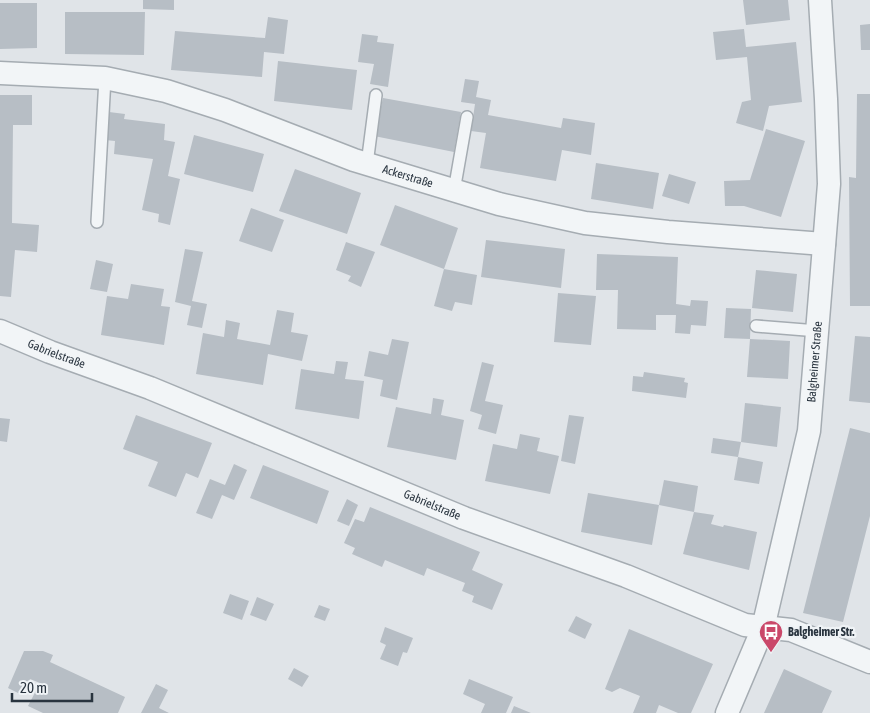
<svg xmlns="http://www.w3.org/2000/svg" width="870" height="713" font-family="'Asap Condensed',sans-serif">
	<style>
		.building { fill: #b7bec5 }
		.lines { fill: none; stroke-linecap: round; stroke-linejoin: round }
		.lane-casing { stroke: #a5acb2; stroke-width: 14 }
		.street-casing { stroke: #a5acb2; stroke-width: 25 }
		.lane { stroke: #f2f5f7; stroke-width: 11 }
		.street { stroke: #f2f5f7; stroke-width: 22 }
		.labels { text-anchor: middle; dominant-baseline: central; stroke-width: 4.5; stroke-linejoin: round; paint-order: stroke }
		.street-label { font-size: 12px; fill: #29343f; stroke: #eff3f6 }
		.poi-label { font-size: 12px; font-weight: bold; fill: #29343f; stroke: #eff3f6; text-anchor: start }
	</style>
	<rect width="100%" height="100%" fill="#e0e4e8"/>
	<path class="building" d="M143 0H174V10L143 9Z
		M743 0H788L790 20 746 25Z
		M0 3H37V48L0 49Z
		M65 12H145L144 55 65 54Z
		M268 17 288 20 284 54 264 52 262 77 171 70 175 31 265 38Z
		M870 24V50H861L860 25Z
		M744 29 746 47 796 42 802 102 769 106 763 131 736 123 742 102 751 100 747 57 716 60 713 32Z
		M362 34 378 36 377 42 394 44 388 87 370 84 374 64 358 62Z
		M278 61 357 70 352 110 274 101Z
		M465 79 479 81 476 97 491 100 488 115 561 128 563 118 595 123 591 155 562 150 556 181 480 168 486 133 471 131 475 104 461 102Z
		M857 94H870V306H850L849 177 856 178Z
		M0 95H32V125H13L12 223 39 225 37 252 15 250 11 297 0 296Z
		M383 98 461 112 454 152 374 136Z
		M109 112 125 114 124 119 165 124 164 140 175 142 168 176 180 179 170 225 158 222 159 214 142 210 153 159 114 154 115 141 105 140Z
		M766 129 805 141 781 217 744 206H725L724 181 750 180Z
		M194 135 264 154 253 192 184 174Z
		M596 163 659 173 653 209 591 199Z
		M295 169 361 193 347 234 279 211Z
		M669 174 696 182 689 204 662 196Z
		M395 205 458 228 444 269 380 245Z
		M251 208 284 220 272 252 239 241Z
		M486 240 565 249 561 288 481 277Z
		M346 242 375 252 361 287 348 281 351 276 336 270Z
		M185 249 203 252 192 301 207 304 202 328 187 325 191 306 175 302Z
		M597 254 678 257 676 304 690 306 691 300 708 301 706 326 691 325 690 334 675 333 676 315H656V330L617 329 618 290H596Z
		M96 260 113 264 107 292 90 289Z
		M444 269 477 275 472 305 455 302 452 311 434 306Z
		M756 270 797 274 793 312 752 308Z
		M131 284 164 289 161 306 170 307 164 345 101 335 107 296 128 299Z
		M558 293 596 296 591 345 554 342Z
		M726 308 751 309 750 339 790 341 788 379 747 377 750 339 724 338Z
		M277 310 294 313 291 332 308 335 302 361 268 354 263 385 196 374 203 333 224 337 226 320 240 323 237 339 270 345Z
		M855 336 870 337V403L849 401Z
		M392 339 409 342 397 400 380 396 383 380 364 376 369 351 388 355Z
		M336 361 348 362 345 379 364 381 359 419 295 409 301 369 334 374Z
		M482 362 494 365 485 401 503 405 496 434 478 429 482 415 470 411Z
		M644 372 685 378 684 382 688 383 686 398 632 391 633 376 643 377Z
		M433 398 444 400 441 415 464 420 456 460 387 447 396 407 431 414Z
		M745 403 781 407 777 447 741 442Z
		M136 415 212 443 198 478 186 473 176 497 148 486 158 462 123 449Z
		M569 415 584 417 575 464 561 461Z
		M0 418 10 419 7 442 0 441Z
		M850 428 870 433V516L843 622 803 613Z
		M520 434 540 438 537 451 559 456 550 494 485 481 493 444 517 449Z
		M713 438 741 442 738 457 711 453Z
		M738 457 763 462 759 484 734 480Z
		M234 464 247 470 234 500 222 495 212 519 196 513 210 479 225 485Z
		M263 465 329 491 317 524 250 498Z
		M664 480 698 486 694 512 714 515 711 524 723 527 724 525 757 532 749 570 683 554 694 512 659 505 652 545 581 532 588 493 659 505Z
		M347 499 358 505 349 526 337 521Z
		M370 507 480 552 472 570 503 584 492 610 472 602 474 596 462 591 465 583 427 568 424 576 385 560 382 567 352 554 355 548 344 543 355 519 364 522Z
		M230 594 249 601 242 620 223 613Z
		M257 597 274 604 266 621 250 615Z
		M319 605 330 609 325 621 314 617Z
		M576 616 592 624 585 639 568 631Z
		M385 627 413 638 407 653 403 652 398 666 380 659 386 645 380 642Z
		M629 629 713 664 691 713H678L659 705 656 713H633L640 696 620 688 612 692 605 689Z
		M24 651H43L53 655 50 662 125 697 118 713H43L28 706 40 683 30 679 22 695 8 688Z
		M294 668 309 676 302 687 288 679Z
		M784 669 832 691 822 713H764Z
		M469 679 513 697 506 713H481L485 704 463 694Z
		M156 684 168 690 159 708 169 713H141Z
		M514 706 531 713H511Z"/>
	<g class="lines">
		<g class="lane-casing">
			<path id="lane" d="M367 164 376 95
				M454 191 467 117
				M97 222 105 78
				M756 326 818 331"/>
		</g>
		<g class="street-casing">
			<g id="street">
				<path id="s1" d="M0 73 105 78 166 91 225 110 354 160 499 204 585 223 668 232 824 244"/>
				<path id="s2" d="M0 331 50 352 150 388 464 518 626 576 745 625 791 630 870 662"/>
				<path id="s3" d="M727 713 763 628 809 431 829 184 826 99 820 0"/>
			</g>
		</g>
		<use href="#lane" class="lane"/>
		<use href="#street" class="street"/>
	</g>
	<defs>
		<g id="bus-pin" transform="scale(1.25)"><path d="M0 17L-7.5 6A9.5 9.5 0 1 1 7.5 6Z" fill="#ca486a" stroke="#eff3f6"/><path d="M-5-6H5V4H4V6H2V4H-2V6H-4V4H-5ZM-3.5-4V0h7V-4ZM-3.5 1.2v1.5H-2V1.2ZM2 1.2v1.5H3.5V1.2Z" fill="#fff"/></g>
	</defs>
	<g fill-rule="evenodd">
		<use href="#bus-pin" x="771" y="632"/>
	</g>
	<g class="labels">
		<g class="street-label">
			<text stroke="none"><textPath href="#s1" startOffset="424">Ackerstraße</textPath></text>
			<text stroke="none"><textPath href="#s2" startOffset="61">Gabrielstraße</textPath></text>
			<text stroke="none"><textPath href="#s3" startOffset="364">Balgheimer Straße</textPath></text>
			<text stroke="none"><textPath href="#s2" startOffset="466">Gabrielstraße</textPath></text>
		</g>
		<g class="poi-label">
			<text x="788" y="632">Balgheimer Str.</text>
		</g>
	</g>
	<path d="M12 693v8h80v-8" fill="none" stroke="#29343f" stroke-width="2.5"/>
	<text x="20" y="693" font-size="15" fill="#29343f" stroke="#eff3f6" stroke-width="4" paint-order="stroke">20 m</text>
</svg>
